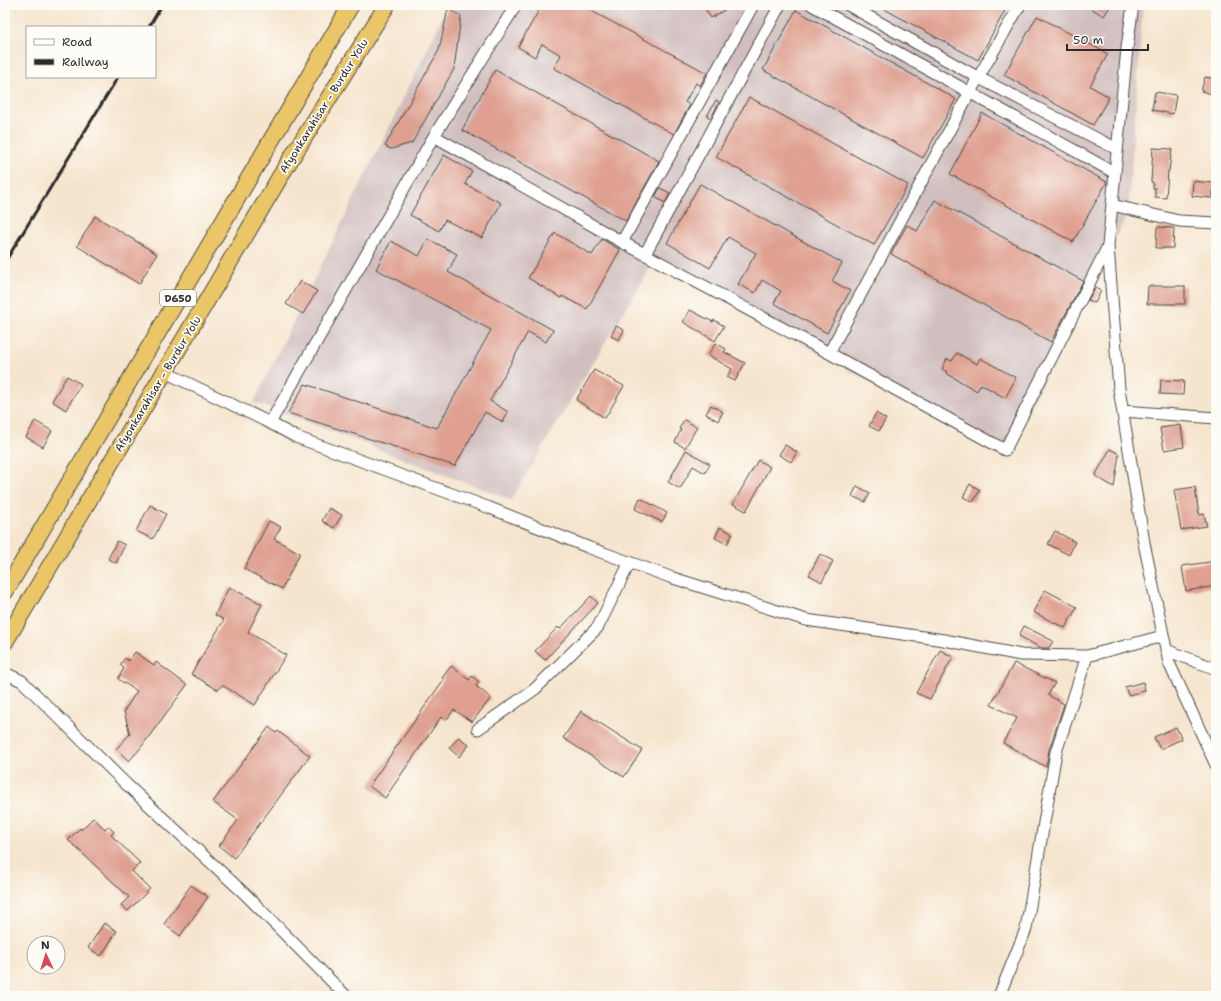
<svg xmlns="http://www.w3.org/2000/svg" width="1221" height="1001" font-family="'Shantell Sans',sans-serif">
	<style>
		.industrial { fill: #d1bfbf }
		.building { fill: #dfa091 }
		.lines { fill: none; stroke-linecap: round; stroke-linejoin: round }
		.minor-casing { stroke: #494743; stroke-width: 13 }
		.highway-casing { stroke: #494743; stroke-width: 18 }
		.minor { stroke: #fff; stroke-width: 11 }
		.highway { stroke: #ebc669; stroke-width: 16 }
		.rail { stroke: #2b2b2b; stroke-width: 3 }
		.labels { text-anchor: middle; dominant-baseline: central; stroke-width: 3.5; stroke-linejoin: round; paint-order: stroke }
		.shield { fill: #fdfcf7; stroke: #6a6a68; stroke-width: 1 }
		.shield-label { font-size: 10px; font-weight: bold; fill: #2b2b2b }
		.street-label { font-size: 11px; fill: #2b2b2b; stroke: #fdfcf7 }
	</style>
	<rect width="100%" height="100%" fill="#fdfcf7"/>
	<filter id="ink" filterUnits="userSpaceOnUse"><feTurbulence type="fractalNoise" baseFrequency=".025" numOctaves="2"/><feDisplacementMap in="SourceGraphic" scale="8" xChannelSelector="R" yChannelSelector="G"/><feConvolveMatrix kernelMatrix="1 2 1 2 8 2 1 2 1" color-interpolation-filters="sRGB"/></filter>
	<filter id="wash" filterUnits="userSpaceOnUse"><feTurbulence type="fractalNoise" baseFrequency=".012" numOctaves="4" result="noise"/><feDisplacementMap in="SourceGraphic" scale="16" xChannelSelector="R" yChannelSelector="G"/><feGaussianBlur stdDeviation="0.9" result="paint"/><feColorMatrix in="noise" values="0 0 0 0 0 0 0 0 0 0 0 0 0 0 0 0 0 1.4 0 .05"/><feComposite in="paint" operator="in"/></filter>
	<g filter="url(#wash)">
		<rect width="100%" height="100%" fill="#f6e5ce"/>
		<path class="industrial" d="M449 5H1143L1128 213 1004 458 655 260 511 500 254 402Z"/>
		<g id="blocks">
			<path class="building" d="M542 5H587L586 8 707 73 700 86 696 83 685 102 690 105 674 134 554 68 561 55 542 44 535 57 518 47Z
				M703 5H733L711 18Z
				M877 5H1008L978 60Z
				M1085 5H1111L1104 16Z
				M448 9 461 16 454 69 412 143 391 149 385 146 439 50Z
				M796 10 956 99 923 158 763 70Z
				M1037 16 1108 54 1090 86 1109 97 1093 125 1004 75Z
				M495 70 659 161 626 221 462 130Z
				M1205 77 1216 79V95L1201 91Z
				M1155 92 1176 95 1173 114 1152 110Z
				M749 97 908 185 874 245 716 157Z
				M716 100 719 102 711 118 707 116Z
				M982 113 1107 182 1073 242 950 174Z
				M1153 148 1172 149 1169 171H1168L1166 198 1155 197V188H1153V182H1151Z
				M444 155 472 171 465 184 501 203 482 238 445 220 439 231 410 215Z
				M1193 181 1214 183 1212 198 1192 196Z
				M700 184 842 263 832 281 850 291 827 333 774 303 781 291 762 280 755 293 738 284 756 253 728 237 710 268 667 243Z
				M660 188 670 193 665 203 655 197Z
				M935 200 1083 281 1051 342 891 254 907 225 917 231Z
				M95 216 157 254 139 284 77 246Z
				M1157 227 1174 228 1173 248H1156Z
				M555 233 592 255 602 239 620 250 587 309 562 296 561 298 528 278Z
				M428 239 457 254 448 272 553 330 546 342 528 332 490 401 508 412 503 422 485 412 455 466 288 413 305 384 437 428 491 330 376 269 391 241 419 256Z
				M300 281 317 291 303 314 286 304Z
				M1148 286H1185V304H1147Z
				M1095 288 1101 291 1095 303 1088 300Z
				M690 310 713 322 714 320 724 326 715 341 683 322Z
				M616 326 624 330 619 340 611 336Z
				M716 343 726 349 724 352 745 363 735 381 727 377 732 369 708 355Z
				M957 353 977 364 980 358 1016 378 1005 398 981 384 977 391 946 373 947 372 942 369 947 359 952 361Z
				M594 370 624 386 605 418 576 400Z
				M67 376 81 384 66 410 52 401Z
				M1161 380 1184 381 1183 395 1160 394Z
				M711 405 723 412 718 421 706 414Z
				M876 413 886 419 879 431 869 426Z
				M684 420 697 427 685 448 675 442 681 430 679 429Z
				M35 421 52 431 43 447 26 437Z
				M1181 425 1184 447 1164 450 1160 428Z
				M785 445 797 452 791 462 779 455Z
				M1110 449 1119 454 1114 487 1095 476Z
				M686 450 710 464 705 473 693 466 680 489 668 482Z
				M758 460 770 467 746 511 733 504Z
				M970 484 980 490 973 502 963 497Z
				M857 486 870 493 865 502 852 496Z
				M1195 487 1199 515 1204 514 1207 526 1181 530 1174 490Z
				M640 498 667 513 662 522 635 509Z
				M150 505 166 514 153 539 136 531Z
				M329 508 342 515 334 528 322 521Z
				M269 521 281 527 274 539 300 553 282 589 244 569Z
				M720 527 733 534 727 544 715 538Z
				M1055 531 1075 542 1069 555 1048 544Z
				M117 541 125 545 116 563 108 559Z
				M820 554 833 561 822 582 809 575Z
				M1216 561V586L1186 591 1182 566Z
				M229 587 262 604 248 632 286 655 255 705 222 685 218 690 191 674 224 620 215 615Z
				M1045 590 1077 607 1065 628 1033 612Z
				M591 596 598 603 545 660 535 651 558 627 560 629Z
				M1024 626 1053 641 1049 648H1041L1019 636Z
				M940 650 953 657 930 699 916 693Z
				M135 652 154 665 156 662 187 685 139 750 129 761 116 749 130 734 124 711 137 691 118 679 124 668 120 665 125 658 129 661Z
				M1014 663 1055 683 1048 695 1064 704 1049 750 1046 767 1003 743 1017 718 991 705Z
				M451 666 469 680 472 676 479 682 476 686 491 698 472 722 454 710 446 720 441 717 385 798 369 786 444 679 442 678Z
				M1143 682 1145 691 1128 695 1125 687Z
				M581 711 642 750 624 777 563 738Z
				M269 727 276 733 278 731 310 756 234 858 219 846 238 820 213 802Z
				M1176 727 1182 739 1160 749 1154 737Z
				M459 737 469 745 459 757 449 748Z
				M93 818 105 829 108 826 114 832 111 835 140 863 132 871 150 889 128 911 121 905 129 897 68 840 80 828 81 830Z
				M191 885 208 897 180 936 164 924Z
				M104 923 117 931 101 956 88 948Z"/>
		</g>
	</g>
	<g filter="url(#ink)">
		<use href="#blocks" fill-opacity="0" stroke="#494743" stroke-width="1"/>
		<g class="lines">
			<g class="minor-casing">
				<path id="minor" d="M812 5 1115 173
					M848 5 979 78 1117 149
					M1133 5 1127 48 1108 246 1119 389 1144 543 1169 663 1216 765
					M434 136 622 242 829 353 1005 450 1108 246
					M1112 205 1179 221 1216 223
					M622 242 753 5
					M645 254 780 5
					M829 353 970 92 1020 5
					M165 372 270 423 296 437 490 508 590 548 670 577 806 620 944 640 1021 655 1087 656 1163 636
					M1123 411 1216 418
					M270 423 434 136 516 5
					M1166 650 1216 669
					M5 673 22 681 126 784 245 894 346 996
					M478 729 535 689 598 627 630 562
					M999 996 1026 929 1056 752 1087 656"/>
			</g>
			<g class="highway-casing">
				<path id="highway" d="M5 592 351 5
					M5 642 287 165 387 5"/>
			</g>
			<use href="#minor" class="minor"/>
			<use href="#highway" class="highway"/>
			<path class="rail" d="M149 27 162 5
				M5 262 118 77"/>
		</g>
	</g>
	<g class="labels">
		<rect class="shield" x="160" y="290" width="36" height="16" rx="3"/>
		<g class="shield-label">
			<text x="178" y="298">D650</text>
		</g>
		<g class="street-label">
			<text transform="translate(324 106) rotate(-58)">Afyonkarahisar - Burdur Yolu</text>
			<text transform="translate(158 384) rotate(-59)">Afyonkarahisar - Burdur Yolu</text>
		</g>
	</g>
	<rect width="1221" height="1001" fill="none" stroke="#fdfcf7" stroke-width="20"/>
	<rect x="26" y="26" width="130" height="52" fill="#fdfcf7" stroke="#a9a8a5"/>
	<rect x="34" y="39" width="20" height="6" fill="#ffffff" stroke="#a9a8a5"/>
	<text x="62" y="46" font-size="12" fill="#2b2b2b">Road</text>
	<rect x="34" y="59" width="20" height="6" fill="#2b2b2b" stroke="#a9a8a5"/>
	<text x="62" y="66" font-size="12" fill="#2b2b2b">Railway</text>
	<g transform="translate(46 955) rotate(356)"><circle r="19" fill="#fdfcf7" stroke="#a9a8a5"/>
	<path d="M0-3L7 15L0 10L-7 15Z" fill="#d1495b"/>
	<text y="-6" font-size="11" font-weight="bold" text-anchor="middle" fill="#2b2b2b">N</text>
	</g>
	<path d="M1067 44v6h81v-6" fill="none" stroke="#2b2b2b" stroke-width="2"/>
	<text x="1073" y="44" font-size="12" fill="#2b2b2b" stroke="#fdfcf7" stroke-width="3" paint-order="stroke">50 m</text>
</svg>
